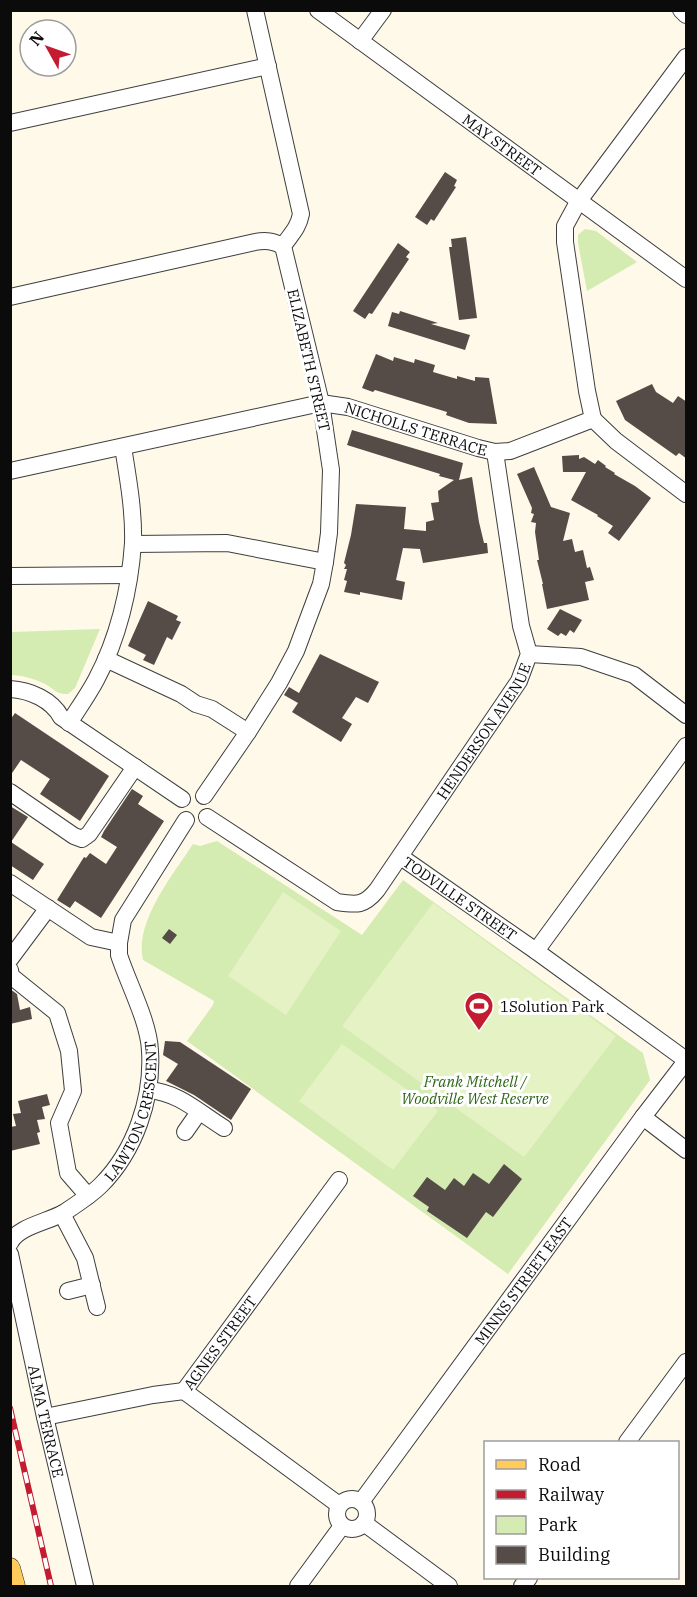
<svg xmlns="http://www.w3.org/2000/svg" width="697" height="1597" font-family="'IBM Plex Serif',serif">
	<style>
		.green { fill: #d4ebb1 }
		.pitch { fill: #e5f2c4 }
		.building { fill: #554b47 }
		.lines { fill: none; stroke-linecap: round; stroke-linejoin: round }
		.minor-casing { stroke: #3e3e3e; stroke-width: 18 }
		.major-casing { stroke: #1c1c1c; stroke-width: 21 }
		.minor { stroke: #fff; stroke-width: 16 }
		.major { stroke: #ffcb5a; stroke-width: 20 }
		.rail-casing { stroke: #c31b2f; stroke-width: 6 }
		.rail { stroke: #fff; stroke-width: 4; stroke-dasharray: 11; stroke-linecap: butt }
		.labels { text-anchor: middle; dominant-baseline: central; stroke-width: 6; stroke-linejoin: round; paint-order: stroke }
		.street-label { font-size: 15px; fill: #0b0b0b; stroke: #fff }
		.poi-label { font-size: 15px; fill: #0b0b0b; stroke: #fff; text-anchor: start }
		.park-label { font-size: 15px; font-style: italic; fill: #2e6618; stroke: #fff }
	</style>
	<rect width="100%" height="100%" fill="#fff9ea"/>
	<path class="green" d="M585 229 596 231 637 262 587 291 578 243V235Z
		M100 629 75 688 68 694C55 694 55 689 45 684 35 679 22 675 11 675V632Z
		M217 841 362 935 403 880 643 1053 650 1080 508 1274 187 1041 213 1005 214 1001 143 960C134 922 173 875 193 844L200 846Z"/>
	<path class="pitch" d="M283 892 341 931 286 1015 228 976Z
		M433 903 616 1036 524 1157 342 1026Z
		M342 1044 438 1111 393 1170 299 1101Z"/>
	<path class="building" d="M445 172 457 180 454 186 456 187 434 221 431 219 427 225 415 217Z
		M466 237 477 318 459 320 449 247H452L451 239Z
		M398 243 410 252 406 257 409 259 372 314 369 313 365 319 353 311Z
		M400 311 438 323 431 324 470 335 465 350 388 326 392 312 399 314Z
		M376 354 393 361 394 357 414 363 415 359 435 365 433 372 457 379V376L475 381V377L489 378 497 424 469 423 446 415 447 412 375 390 373 392 362 388Z
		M652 384 656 392 673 403 678 396 687 402V459L679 453 676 456 625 420 616 401Z
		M352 430 463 463 459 480 472 477 479 522 484 543H487L488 553 423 563 420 549 403 548 396 580 405 582 402 600 360 592V595L344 592 347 581 344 580 347 569H344L346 565 344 563 351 535 356 504 406 507 404 529 426 531V522L434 520 431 503 439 502 438 491 454 480 439 476 440 474 347 445Z
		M579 455V459L584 457 595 464 598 460 606 466 605 467 615 473 614 474 635 486 651 498 619 541 608 533 613 526 597 516 598 515 571 500 586 472H563L562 456Z
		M534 467 551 507 570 513 563 541 572 539 575 552 583 550 587 568 590 567 594 580 585 582 589 600 547 609 542 584H543L537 560H539L535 532 536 523 531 522 534 514 531 513 532 508 517 474Z
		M148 601 178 616 176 620 181 622 172 640 167 637 154 665 143 660 146 655 128 646Z
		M560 609 582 620 574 633 570 630 566 636 561 633 558 636 547 629Z
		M320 654 379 682 368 703 356 697 342 718 352 724 341 742 292 712 298 703 284 695 289 687 299 693Z
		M15 713 109 776 80 821 40 794 50 779 21 760 10 776V720Z
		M132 789 143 796 138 804 164 821 101 918 75 901 70 908 57 900 84 857 86 858 90 853 106 864 117 847 101 837 104 831Z
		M10 806 28 817 11 842 44 864 33 880 10 865Z
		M169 929 177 935 170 944 162 938Z
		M10 989 17 994 20 1010 30 1007 32 1019 10 1024Z
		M165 1041 180 1042 251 1089 231 1120 194 1095 166 1081 178 1064 163 1055Z
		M47 1094 50 1105 42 1107 45 1119 37 1120 40 1132 37 1133 40 1144 10 1151V1127L16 1126 13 1114 21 1113 18 1101Z
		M504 1164 522 1179 493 1217 486 1212 467 1238 427 1211 429 1207 413 1196 427 1177 445 1190 454 1178 464 1186 473 1173 489 1184Z"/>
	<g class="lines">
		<g class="minor-casing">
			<g id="minor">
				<path id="s1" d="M318 10 686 279"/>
				<path d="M681 10 686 15"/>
				<path d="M360 41 383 10"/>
				<path d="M10 123 268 66"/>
				<path d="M10 297 255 242C266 240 273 241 283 246"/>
				<path d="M593 419 587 391 565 242V226L578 202 686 57"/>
				<path id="s2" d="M10 471 321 403 348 407 478 448 495 452 510 451 593 419 616 441 686 494"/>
				<path d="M133 544 227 543 325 562"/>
				<path d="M10 576 129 575"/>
				<path d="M529 654 581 657 634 675 686 715"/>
				<path d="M106 659 181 694 196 704 212 709 248 732"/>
				<path d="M10 689C30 690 52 700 61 717L182 799"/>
				<path d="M69 723C78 709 88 695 96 680 118 639 130 589 133 543 134 511 128 478 123 447"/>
				<path d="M10 792 74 836 82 839 89 834 135 767"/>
				<path d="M204 796 248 732 279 683 296 651 321 584 325 562 329 533 331 470 321 403 283 246C291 234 298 229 301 214L255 10"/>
				<path id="s3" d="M207 817 337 902C357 905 364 906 377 890L519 681 529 654 521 626 495 452"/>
				<path id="s4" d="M401 857 536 951 686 1060"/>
				<path d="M10 883 91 937 119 943"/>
				<path d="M536 951 686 746"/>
				<path d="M10 959 48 908"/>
				<path d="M10 970 11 976 57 1013 69 1051 73 1091 59 1123 68 1173 88 1196"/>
				<path d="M149 1090C180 1093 198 1112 224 1128"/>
				<path d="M643 1117 686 1150"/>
				<path d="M185 1132 199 1112"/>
				<path d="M62 1214 85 1258 97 1307"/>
				<path id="s5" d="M10 1243C18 1226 49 1222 65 1212 77 1204 91 1195 101 1185 135 1151 153 1098 150 1051 149 1022 128 983 119 955V943L123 920 186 820"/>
				<path id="s6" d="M10 1254 45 1417 85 1586"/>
				<path d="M68 1291 92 1285"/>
				<path id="s7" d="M184 1391 339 1180"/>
				<path d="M184 1391 339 1505"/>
				<path d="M45 1417 153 1395 184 1391"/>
				<path d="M627 1442 686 1362"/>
				<circle cx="352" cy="1514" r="15"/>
				<path id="s8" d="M361 1502 643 1117 686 1061"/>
				<path d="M364 1523 449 1586"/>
				<path d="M298 1586 342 1526"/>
				<path d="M522 1586 529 1578"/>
			</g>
		</g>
		<g class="major-casing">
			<path id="major" d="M10 1568 15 1586"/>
		</g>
		<use href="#minor" class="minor"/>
		<use href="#major" class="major"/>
		<g class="rail-casing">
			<path id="rail" d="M10 1408 51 1586"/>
		</g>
		<use href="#rail" class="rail"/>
	</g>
	<defs>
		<g id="stadium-pin" transform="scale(1.5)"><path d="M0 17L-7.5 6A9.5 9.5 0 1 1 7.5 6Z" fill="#c31b2f" stroke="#fff"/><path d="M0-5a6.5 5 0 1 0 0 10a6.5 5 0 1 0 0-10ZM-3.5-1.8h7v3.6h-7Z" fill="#fff"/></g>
	</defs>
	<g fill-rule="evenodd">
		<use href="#stadium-pin" x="479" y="1006"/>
	</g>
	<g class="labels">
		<g class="street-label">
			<text stroke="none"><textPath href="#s1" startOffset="228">MAY STREET</textPath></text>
			<text transform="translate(309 360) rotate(77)">ELIZABETH STREET</text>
			<text stroke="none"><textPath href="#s2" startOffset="417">NICHOLLS TERRACE</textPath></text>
			<text stroke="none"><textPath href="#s3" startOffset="392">HENDERSON AVENUE</textPath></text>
			<text stroke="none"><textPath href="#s4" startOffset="72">TODVILLE STREET</textPath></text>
			<text stroke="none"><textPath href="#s5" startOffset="192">LAWTON CRESCENT</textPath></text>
			<text stroke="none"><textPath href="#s8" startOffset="274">MINNS STREET EAST</textPath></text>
			<text stroke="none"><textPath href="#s7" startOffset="60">AGNES STREET</textPath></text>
			<text stroke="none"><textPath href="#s6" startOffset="171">ALMA TERRACE</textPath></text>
		</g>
		<g class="poi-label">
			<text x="500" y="1006">1Solution Park</text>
		</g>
		<g class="park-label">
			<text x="475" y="1081">Frank Mitchell /<tspan x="475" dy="17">Woodville West Reserve</tspan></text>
		</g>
	</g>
	<rect width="697" height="1597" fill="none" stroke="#0b0b0b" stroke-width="24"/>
	<rect x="484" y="1441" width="195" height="138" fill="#ffffff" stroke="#9d9d9d" stroke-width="1.5"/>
	<rect x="496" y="1460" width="30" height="9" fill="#ffcb5a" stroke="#9d9d9d" stroke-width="1.5"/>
	<text x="538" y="1471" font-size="18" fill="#0b0b0b">Road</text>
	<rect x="496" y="1490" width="30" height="9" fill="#c31b2f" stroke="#9d9d9d" stroke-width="1.5"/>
	<text x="538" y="1501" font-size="18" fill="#0b0b0b">Railway</text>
	<rect x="496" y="1516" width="30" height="18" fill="#d4ebb1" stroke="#9d9d9d" stroke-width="1.5"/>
	<text x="538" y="1531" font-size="18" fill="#0b0b0b">Park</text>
	<rect x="496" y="1546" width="30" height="18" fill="#554b47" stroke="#9d9d9d" stroke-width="1.5"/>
	<text x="538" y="1561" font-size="18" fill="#0b0b0b">Building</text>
	<g transform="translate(48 48) rotate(310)"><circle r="28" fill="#ffffff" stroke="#9d9d9d" stroke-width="1.5"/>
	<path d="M0-4.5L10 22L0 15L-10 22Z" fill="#c31b2f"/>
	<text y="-9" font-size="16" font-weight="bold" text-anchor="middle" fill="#0b0b0b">N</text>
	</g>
</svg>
